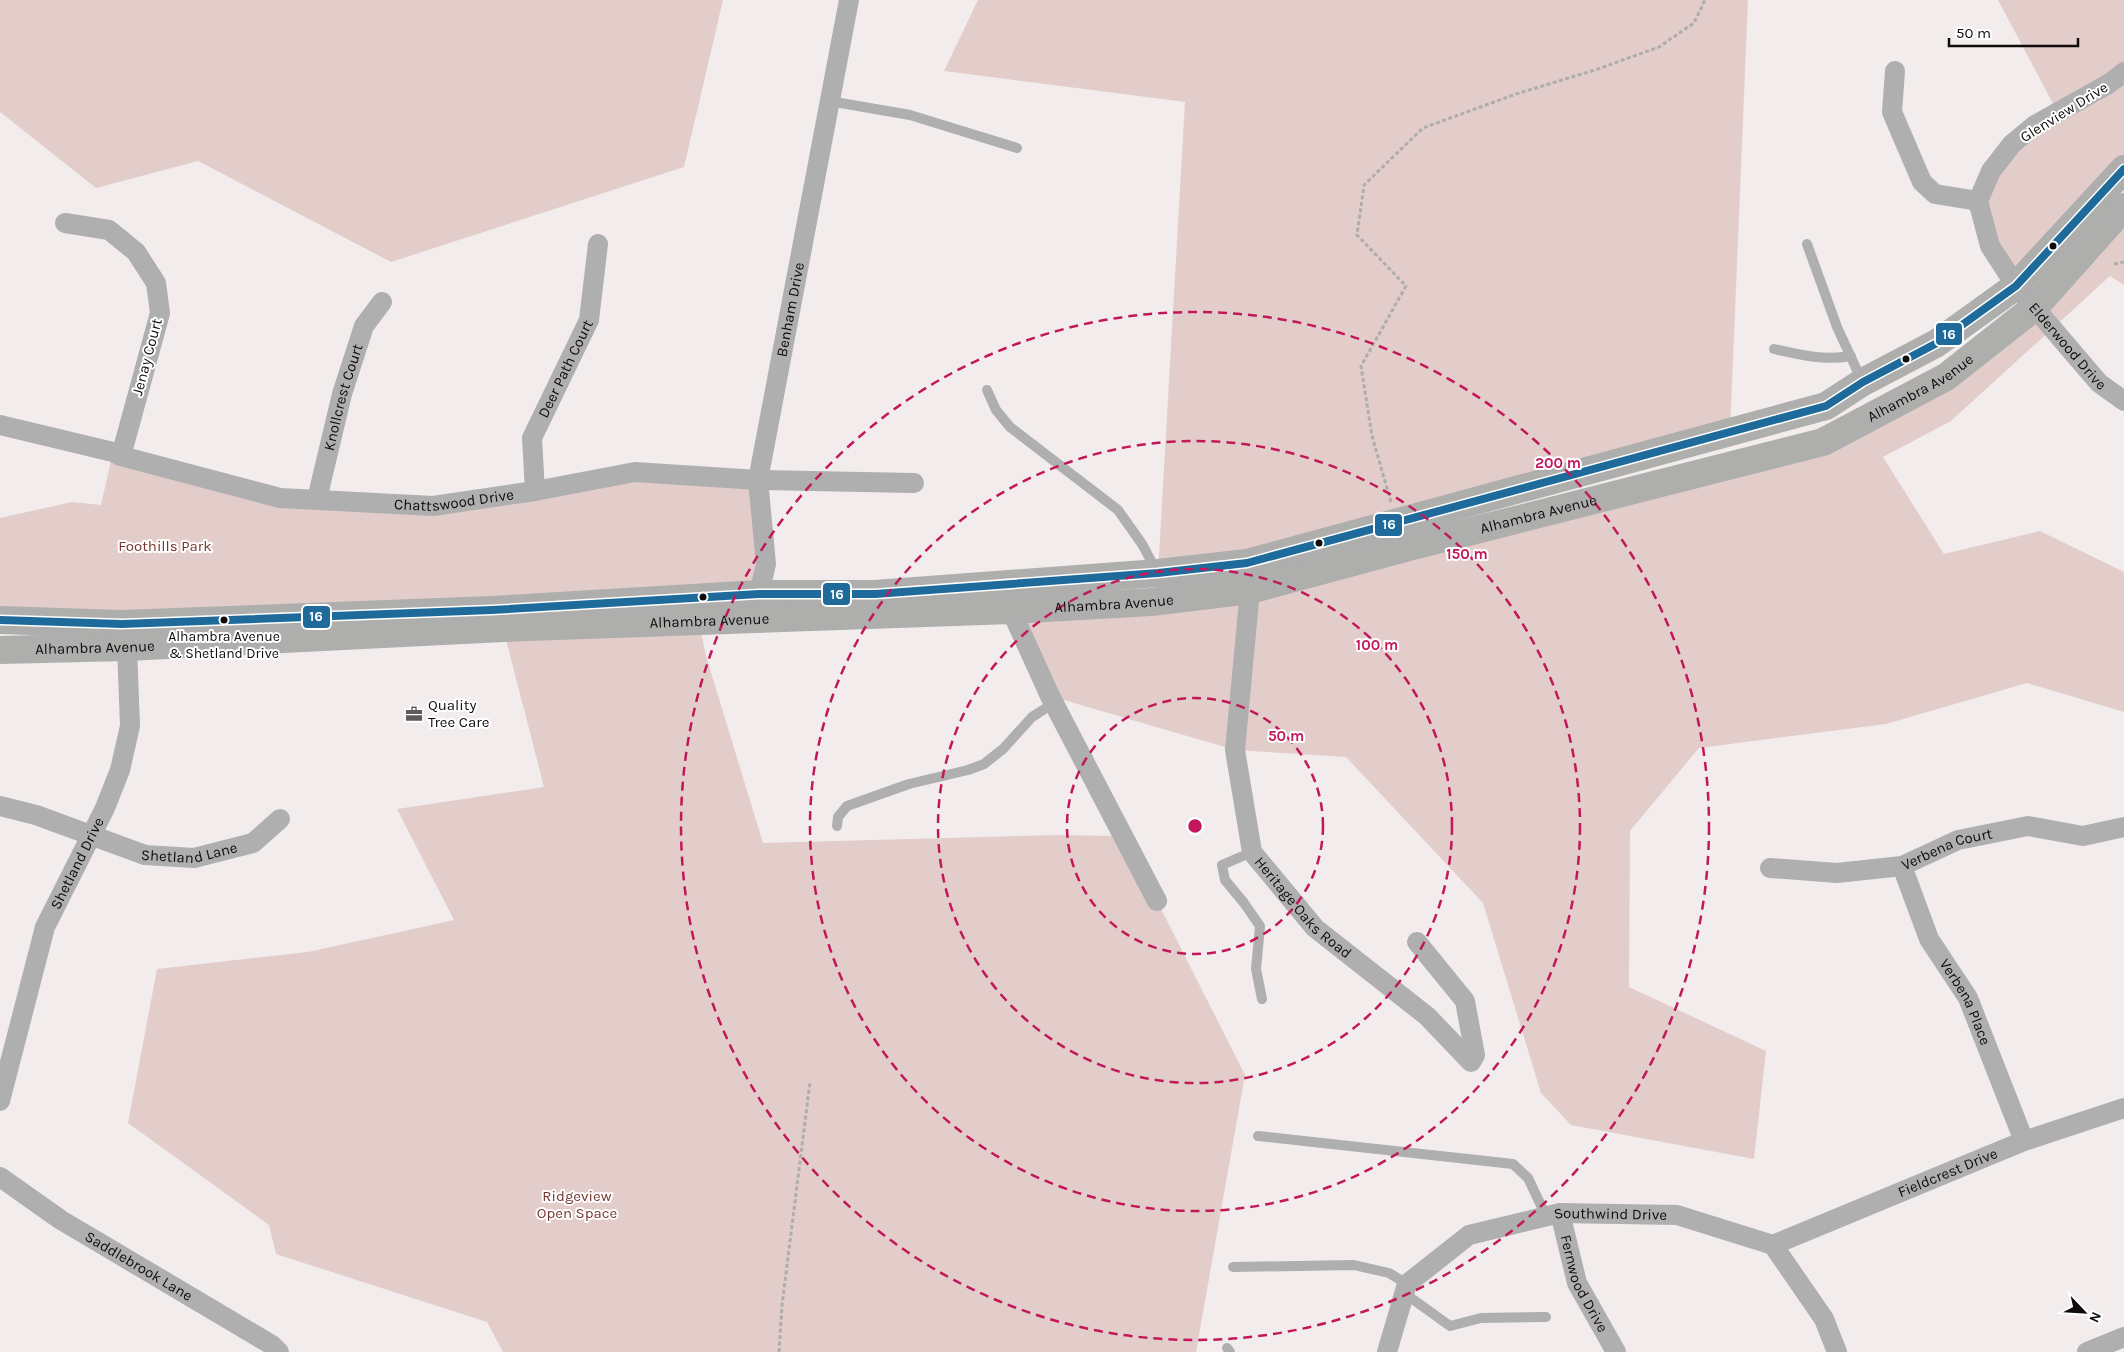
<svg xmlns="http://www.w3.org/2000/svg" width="2124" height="1352" font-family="Karla,sans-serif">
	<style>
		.green { fill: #e3cdca }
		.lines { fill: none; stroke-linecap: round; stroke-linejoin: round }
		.path { stroke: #aeadac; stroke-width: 3; stroke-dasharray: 4 2.5; stroke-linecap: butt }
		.service { stroke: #aeafae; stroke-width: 10 }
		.minor { stroke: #aeafae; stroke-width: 20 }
		.secondary { stroke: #aeaead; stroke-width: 28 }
		.bus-1-casing { stroke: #fff; stroke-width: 11 }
		.bus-1 { stroke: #1e6b9b; stroke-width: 8 }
		.ring { fill: none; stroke: #c2185b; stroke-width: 2.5; stroke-dasharray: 9 6 }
		.bus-dot { fill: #0f0d0c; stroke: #fff; stroke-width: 2 }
		.labels { text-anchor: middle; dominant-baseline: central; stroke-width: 4; stroke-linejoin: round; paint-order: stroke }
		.bus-label { font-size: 14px; fill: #0f0d0c; stroke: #fff }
		.street-label { font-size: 15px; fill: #0f0d0c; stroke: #fff }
		.park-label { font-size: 15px; fill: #77332b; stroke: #fff }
		.poi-label { font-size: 15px; fill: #0f0d0c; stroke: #fff; text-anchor: start }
		.centre { fill: #c2185b; stroke: #fff; stroke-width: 2.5 }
		.ring-label { font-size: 15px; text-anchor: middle; font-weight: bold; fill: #c2185b; stroke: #fff; stroke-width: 4; stroke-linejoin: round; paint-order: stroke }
		.line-badge { stroke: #fff; stroke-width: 2 }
		.badge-label { font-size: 14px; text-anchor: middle; font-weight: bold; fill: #fff }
	</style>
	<rect width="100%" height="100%" fill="#f2edec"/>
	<path class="green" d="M0 0H723L684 167 391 262 198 161 96 188 0 112Z
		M978 0H1748L1730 432 1158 573 1185 102 944 71Z
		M1998 0H2124V169L2016 286 1978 201 1991 171 2058 113Z
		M2124 207V285L2110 276 1951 421 1883 457 1944 554 2040 531 2124 572V712L2027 683 1886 724 1699 748 1630 831 1629 987 1766 1051 1754 1159 1571 1125 1541 1093 1483 903 1346 757 1235 750 1050 696 1011 610 1151 602 1823 442 1946 377Z
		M113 452 280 498 433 506 635 472 758 480 759 594 0 620V518L72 502 101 505Z
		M699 622 706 656 763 843 1056 835 1120 836 1157 901 1245 1075 1196 1352H503L487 1322 276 1254 269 1225 128 1123 157 969 308 952 454 920 397 809 544 787 503 628Z"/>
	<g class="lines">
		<path class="path" d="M2114 264 2124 262
			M1391 502 1372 436 1361 366 1406 286 1357 235 1364 185 1423 128 1516 94 1595 70 1659 47 1694 23 1705 0
			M779 1352 782 1305 810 1082"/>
		<path class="service" d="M829 101 910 115 1017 148
			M1807 244 1837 327 1862 381
			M1774 349C1800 355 1824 361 1851 356
			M987 390 996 410 1010 427 1118 510 1142 544 1156 570
			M837 826 838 817 847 806 909 784 968 770 984 764 1003 749 1032 717 1054 703
			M1252 852 1222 865 1225 880 1244 903 1260 926 1256 969 1262 999
			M1258 1136 1513 1164 1528 1178 1546 1216
			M1233 1267 1354 1265 1389 1273 1407 1284
			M1404 1293 1450 1326 1481 1318 1546 1317
			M1227 1348 1230 1352"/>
		<g class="minor">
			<path d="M1895 71 1892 112 1922 182 1935 194 1978 201"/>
			<path id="s1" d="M2124 72 2110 83 2035 125 2012 144 1991 171 1978 201 1990 246 2016 286 2099 383 2124 401"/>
			<path d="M65 223 109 230 136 252 156 283 160 313 121 456"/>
			<path id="s2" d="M0 425 113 452 121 456 280 498 433 506 535 491 635 472 758 480 914 483"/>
			<path id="s3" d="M535 491 532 438 589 320 598 244"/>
			<path id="s4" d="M317 499 342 394 364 326 382 302"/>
			<path id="s5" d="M1248 578 1250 590 1235 750 1252 852 1315 928 1427 1016 1471 1062 1475 1055 1465 1001 1417 942"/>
			<path id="s6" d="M762 606 759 594 766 564 758 480 849 0"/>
			<path d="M1011 610 1050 696 1157 901"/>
			<path id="s7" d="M0 806 36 815 145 855 194 858 253 843 280 819"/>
			<path id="s8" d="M1902 866 1929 939 1968 998 2024 1141"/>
			<path id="s9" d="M1770 868 1837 873 1902 866 1958 840 2028 826 2083 836 2124 827"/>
			<path id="s10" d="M0 1101 45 927 105 808 120 770 130 726 127 647 124 633"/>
			<path id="s11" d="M0 1177 61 1220 272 1345 279 1352"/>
			<path id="s12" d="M1560 1213 1577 1283 1616 1352"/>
			<path id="s13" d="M1773 1245 2024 1141 2124 1108"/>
			<path id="s14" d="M1387 1352 1407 1284 1469 1235 1560 1213 1677 1215 1773 1245 1824 1319 1837 1352"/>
			<path d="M2087 1352 2124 1337"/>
		</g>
		<g class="secondary">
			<path d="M0 620 122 624 492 610 759 594H875L1158 573 1247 563 1826 406 1863 382 1937 343 2016 286 2124 169"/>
			<path id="s15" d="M0 650 127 647 503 628 1011 610 1151 602 1250 590 1409 547 1823 442 1946 377 2035 307 2124 207"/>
		</g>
		<g class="bus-1-casing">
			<path id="bus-1" d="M0 620 122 624 492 610 759 594H875L1158 573 1247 563 1826 406 1863 382 1937 343 2016 286 2124 169"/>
		</g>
		<use href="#bus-1" class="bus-1"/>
	</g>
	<g class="ring">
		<circle cx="1195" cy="826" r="128"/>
		<circle cx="1195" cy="826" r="257"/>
		<circle cx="1195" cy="826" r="385"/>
		<circle cx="1195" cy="826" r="514"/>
	</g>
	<defs>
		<g id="office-bare" transform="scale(1.35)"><path d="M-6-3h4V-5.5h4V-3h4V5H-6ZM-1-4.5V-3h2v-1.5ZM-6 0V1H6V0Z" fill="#5e5b5a" stroke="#fff" stroke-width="2.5" paint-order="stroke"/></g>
	</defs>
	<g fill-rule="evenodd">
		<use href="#office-bare" x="414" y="714"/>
	</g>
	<g class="bus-dot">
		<circle cx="2053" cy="246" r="4.5"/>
		<circle cx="1906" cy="359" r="4.5"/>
		<circle cx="1319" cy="543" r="4.5"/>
		<circle cx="703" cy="597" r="4.5"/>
		<circle cx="224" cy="620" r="4.5"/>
	</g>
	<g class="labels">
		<g class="bus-label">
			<text x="224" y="636">Alhambra Avenue<tspan x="224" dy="17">&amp; Shetland Drive</tspan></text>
		</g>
		<g class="street-label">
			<text transform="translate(2064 112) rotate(-32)">Glenview Drive</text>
			<text stroke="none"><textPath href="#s6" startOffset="301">Benham Drive</textPath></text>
			<text stroke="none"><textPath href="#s1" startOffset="374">Elderwood Drive</textPath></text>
			<text transform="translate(147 357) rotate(-75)">Jenay Court</text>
			<text stroke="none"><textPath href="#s3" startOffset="130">Deer Path Court</textPath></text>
			<text stroke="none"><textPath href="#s15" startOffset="1955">Alhambra Avenue</textPath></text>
			<text stroke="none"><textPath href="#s4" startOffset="105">Knollcrest Court</textPath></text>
			<text stroke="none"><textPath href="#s2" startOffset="464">Chattswood Drive</textPath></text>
			<text stroke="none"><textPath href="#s15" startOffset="1550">Alhambra Avenue</textPath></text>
			<text stroke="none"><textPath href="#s15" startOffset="1115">Alhambra Avenue</textPath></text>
			<text stroke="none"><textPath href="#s15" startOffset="710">Alhambra Avenue</textPath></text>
			<text stroke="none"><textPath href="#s15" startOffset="95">Alhambra Avenue</textPath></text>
			<text stroke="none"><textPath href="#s7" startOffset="198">Shetland Lane</textPath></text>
			<text stroke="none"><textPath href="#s9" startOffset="181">Verbena Court</textPath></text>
			<text stroke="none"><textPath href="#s10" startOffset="251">Shetland Drive</textPath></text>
			<text stroke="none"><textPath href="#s5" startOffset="352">Heritage Oaks Road</textPath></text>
			<text stroke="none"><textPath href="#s8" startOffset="151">Verbena Place</textPath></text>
			<text stroke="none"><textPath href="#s13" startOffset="189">Fieldcrest Drive</textPath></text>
			<text stroke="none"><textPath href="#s14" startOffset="294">Southwind Drive</textPath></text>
			<text stroke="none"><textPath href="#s11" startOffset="165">Saddlebrook Lane</textPath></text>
			<text stroke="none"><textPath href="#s12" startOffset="75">Fernwood Drive</textPath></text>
		</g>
		<g class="park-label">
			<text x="165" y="546">Foothills Park</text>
			<text x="577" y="1196">Ridgeview<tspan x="577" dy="17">Open Space</tspan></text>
		</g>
		<g class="poi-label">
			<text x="428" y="705">Quality<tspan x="428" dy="17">Tree Care</tspan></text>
		</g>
	</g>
	<circle cx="1195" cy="826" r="8" class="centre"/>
	<g class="ring-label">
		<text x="1558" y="468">200 m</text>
		<text x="1467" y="559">150 m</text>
		<text x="1377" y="650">100 m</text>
		<text x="1286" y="741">50 m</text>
	</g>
	<g class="line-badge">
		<rect x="1935" y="322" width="28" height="24" rx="5" fill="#1e6b9b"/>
		<rect x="1374" y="513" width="29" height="24" rx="5" fill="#1e6b9b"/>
		<rect x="822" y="582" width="29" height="24" rx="5" fill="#1e6b9b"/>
		<rect x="302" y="605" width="29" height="24" rx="5" fill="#1e6b9b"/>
	</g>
	<g class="badge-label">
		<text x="1949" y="339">16</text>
		<text x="1389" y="529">16</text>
		<text x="837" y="599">16</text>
		<text x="316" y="621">16</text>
	</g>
	<g transform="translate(2084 1312) rotate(115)" stroke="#ffffff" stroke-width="4" paint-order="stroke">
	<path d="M0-4L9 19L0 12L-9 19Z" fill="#0f0d0c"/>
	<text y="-8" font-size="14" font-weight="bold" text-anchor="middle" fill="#0f0d0c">N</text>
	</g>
	<path d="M1949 38v8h129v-8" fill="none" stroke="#0f0d0c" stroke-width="2.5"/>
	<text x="1956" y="38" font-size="15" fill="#0f0d0c" stroke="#ffffff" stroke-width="4" paint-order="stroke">50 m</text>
</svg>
